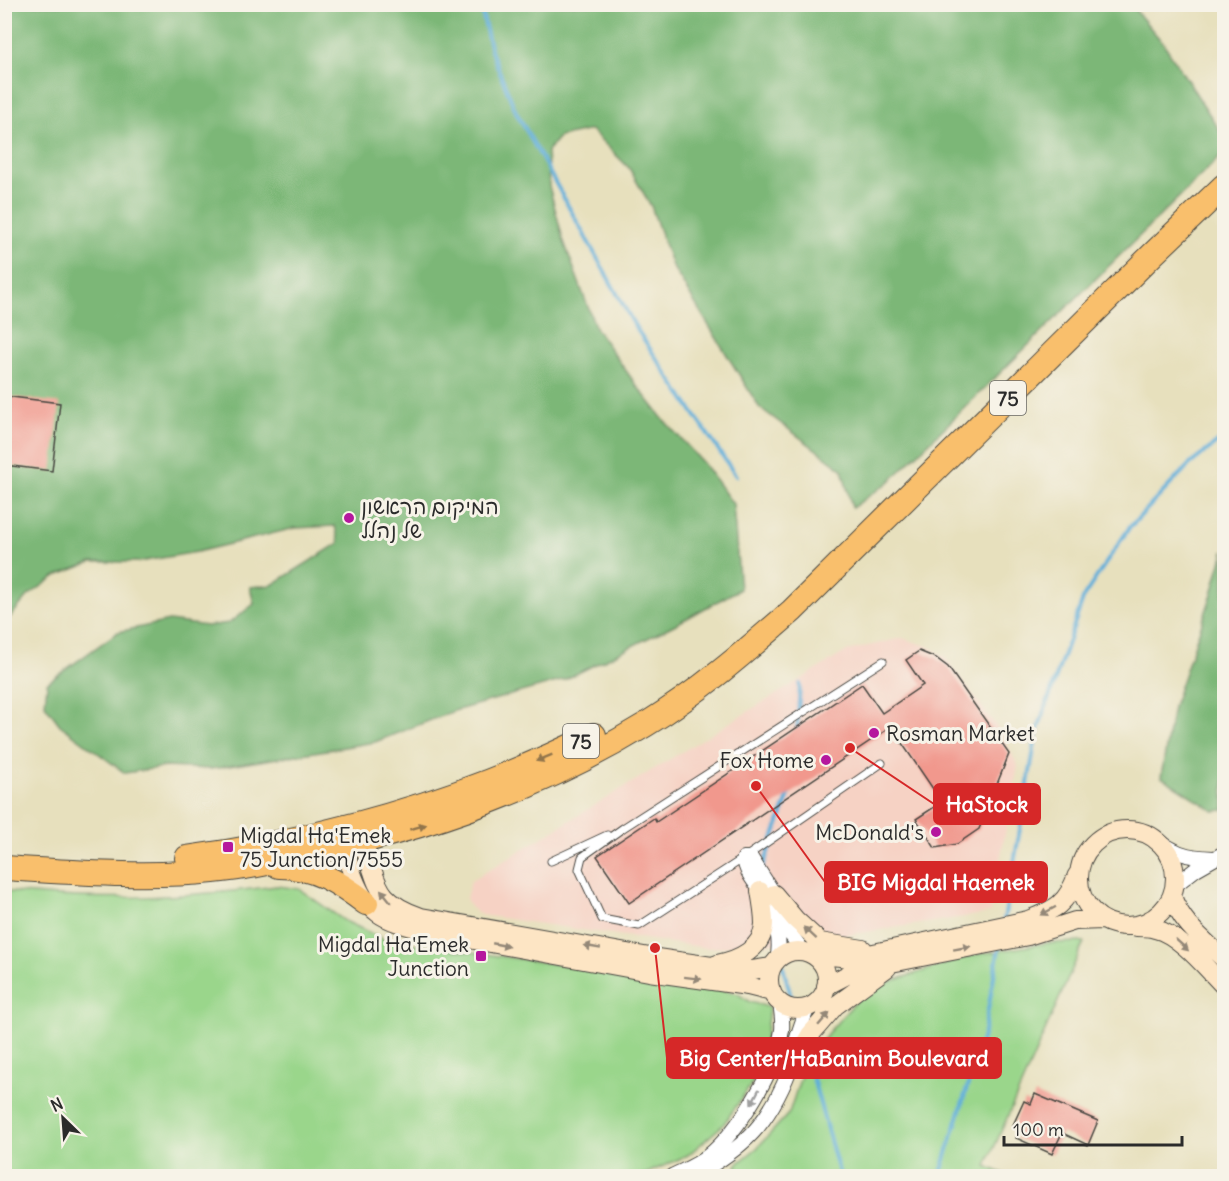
<svg xmlns="http://www.w3.org/2000/svg" width="1229" height="1181" font-family="Delius,'Playpen Sans Hebrew',sans-serif">
	<style>
		.built { fill: #f6d2c4 }
		.green { fill: #9ad68b; stroke: #62805b; stroke-width: 1.5 }
		.forest { fill: #7bb777; stroke: #537151; stroke-width: 1.5 }
		.lines { fill: none; stroke-linecap: round; stroke-linejoin: round }
		.stream { stroke: #5faed9; stroke-width: 4 }
		.building { fill: #f1988d }
		.lane-casing { stroke: #474641; stroke-width: 9 }
		.street-casing { stroke: #474641; stroke-width: 16 }
		.secondary-casing { stroke: #474641; stroke-width: 20 }
		.highway-casing { stroke: #474641; stroke-width: 26 }
		.lane { stroke: #fff; stroke-width: 7 }
		.street { stroke: #fff; stroke-width: 14 }
		.secondary { stroke: #fde5c4; stroke-width: 18 }
		.highway { stroke: #f9bf6c; stroke-width: 24 }
		.oneway { fill: #92754c }
		.oneway2 { fill: #948878 }
		.oneway3 { fill: #a0a0a0 }
		.poi-dot { fill: #b5179e; stroke: #f7f3e8; stroke-width: 2 }
		.labels { text-anchor: middle; dominant-baseline: central; stroke-width: 6; stroke-linejoin: round; paint-order: stroke }
		.shield { fill: #f7f3e8; stroke: #686764; stroke-width: 1.5 }
		.shield-label { font-size: 20px; font-weight: bold; fill: #2b2b2b }
		.poi-label { font-size: 21px; fill: #2b2b2b; stroke: #f7f3e8; text-anchor: start }
		.leader { fill: none; stroke: #d62828; stroke-width: 2 }
		.callout-dot { fill: #d62828; stroke: #f7f3e8; stroke-width: 2 }
		.callout { fill: #d62828; stroke: #d62828; stroke-width: 2 }
		.callout-label { font-size: 22px; text-anchor: middle; font-weight: bold; fill: #fff }
	</style>
	<rect width="100%" height="100%" fill="#f7f3e8"/>
	<filter id="ink" filterUnits="userSpaceOnUse"><feTurbulence type="fractalNoise" baseFrequency=".0167" numOctaves="2"/><feDisplacementMap in="SourceGraphic" scale="12" xChannelSelector="R" yChannelSelector="G"/><feConvolveMatrix kernelMatrix="1 2 1 2 8 2 1 2 1" color-interpolation-filters="sRGB"/></filter>
	<filter id="wash" filterUnits="userSpaceOnUse"><feTurbulence type="fractalNoise" baseFrequency=".008" numOctaves="4" result="noise"/><feDisplacementMap in="SourceGraphic" scale="24" xChannelSelector="R" yChannelSelector="G"/><feGaussianBlur stdDeviation="1.35" result="paint"/><feColorMatrix in="noise" values="0 0 0 0 0 0 0 0 0 0 0 0 0 0 0 0 0 1.4 0 .05"/><feComposite in="paint" operator="in"/></filter>
	<g filter="url(#wash)">
		<rect width="100%" height="100%" fill="#e7e0bd"/>
		<path class="built" d="M902 638 927 646 944 656 1000 731 1018 766 990 913 814 940 707 948 481 915 470 907 466 898 471 881 847 651Z"/>
		<path class="green" d="M277 886 299 889 345 921 385 940 703 985 738 994 750 1002 769 1007 764 1051 753 1082 723 1125 688 1155 641 1176H5V891C95 903 187 897 277 886Z
			M1084 942 986 1166 1009 1176H741L736 1165 757 1148 789 1113 802 1073 827 1034 867 989 974 955 1047 943Z"/>
		<path class="forest" d="M5 5H1131L1164 44 1224 137V153L889 482 852 508 842 469 759 407 672 266 651 206 629 168 591 130 559 137 547 151 549 186 563 239 596 329 637 386 663 419 703 463 733 504 740 589 676 624 564 680 454 711 375 742 211 769 165 767 125 773 60 725 45 705 47 683 118 632 169 621 207 626 229 623 254 604 250 587 272 585 339 543 335 526 295 528 197 552 138 562H92L56 576 28 596 5 623Z
			M1224 551V810L1214 811 1161 777 1173 707 1212 594Z"/>
		<g class="lines">
			<path class="stream" d="M480 4 491 51 516 112 636 328 736 476
				M797 731 800 684
				M762 869 790 792
				M1004 920 1037 732 1084 596 1129 528 1189 465 1224 437
				M781 960 798 1022
				M806 1053 840 1176
				M940 1176 984 1032 999 948"/>
		</g>
		<g id="blocks">
			<path class="building" d="M4 396 60 403 52 471 4 465Z
				M919 651 936 658 948 667 1009 754 979 829 957 844 935 848 916 819 942 802 891 727 629 903 597 856 654 818 656 822 862 684 882 713 923 685 906 660Z
				M1035 1094 1098 1121 1088 1145 1062 1133 1052 1154 1016 1138 1021 1128 1013 1125 1024 1101 1031 1104Z"/>
		</g>
	</g>
	<g filter="url(#ink)">
		<use href="#blocks" fill-opacity="0" stroke="#474641" stroke-width="1.5"/>
		<g class="lines">
			<g class="lane-casing">
				<path id="lane" d="M882 763 744 858 639 926 602 919 579 869 582 857 623 828 883 661
					M551 861 607 835"/>
			</g>
			<g class="street-casing">
				<path id="street" d="M1152 837C1177 853 1183 857 1214 858
					M1174 886 1196 869 1224 853
					M777 959C781 946 777 921 771 908 764 890 746 878 744 858H751L774 894 788 931 803 951
					M672 1176C684 1170 698 1165 708 1156 739 1131 776 1070 782 1030 783 1021 781 1011 780 1002
					M694 1176C744 1148 769 1124 790 1069 794 1060 794 1050 796 1042 799 1030 804 1018 808 1006"/>
			</g>
			<g class="secondary-casing">
				<path id="secondary" d="M1079 878a48 48 0 1 1 96 0a48 48 0 1 1-96 0Z
					M353 832C384 869 361 897 421 917L650 957 746 971 772 967
					M346 834C343 848 347 857 351 870 367 918 386 920 431 932L649 972 748 986 772 992
					M774 894 795 919 820 942 863 949
					M1172 896C1181 923 1204 940 1224 959
					M1136 927C1142 927 1149 927 1155 929 1179 934 1207 969 1224 986
					M769 980a29 29 0 1 1 58 0a29 29 0 1 1-58 0Z
					M812 954 850 958 1028 920C1056 909 1067 904 1077 875
					M717 964C738 960 763 949 764 924 764 913 762 902 760 891
					M826 986 855 971 871 967 1028 936 1075 921 1103 920
					M791 1067 810 1035 835 1006 887 968"/>
			</g>
			<g class="highway-casing">
				<path id="highway" d="M187 858C327 839 467 798 594 735
					M279 866C313 866 340 883 366 903
					M4 868C74 872 144 878 213 871 248 868 282 860 316 852 432 827 544 787 645 725 699 692 745 652 792 611L1152 255 1224 186"/>
			</g>
			<use href="#lane" class="lane"/>
			<use href="#street" class="street"/>
			<use href="#secondary" class="secondary"/>
			<use href="#highway" class="highway"/>
		</g>
		<defs><path id="oneway-solid" d="M-6-.8H1V-3.2L6.5 0L1 3.2V.8H-6Z" transform="scale(1.5)"/></defs>
		<g class="oneway">
			<use href="#oneway-solid" transform="translate(544 758) rotate(158)"/>
			<use href="#oneway-solid" transform="translate(418 827) rotate(-16)"/>
		</g>
		<g class="oneway2">
			<use href="#oneway-solid" transform="translate(386 896) rotate(-129)"/>
			<use href="#oneway-solid" transform="translate(1048 911) rotate(152)"/>
			<use href="#oneway-solid" transform="translate(810 933) rotate(-137)"/>
			<use href="#oneway-solid" transform="translate(501 945) rotate(11)"/>
			<use href="#oneway-solid" transform="translate(1182 945) rotate(42)"/>
			<use href="#oneway-solid" transform="translate(592 947) rotate(-170)"/>
			<use href="#oneway-solid" transform="translate(962 948) rotate(-10)"/>
			<use href="#oneway-solid" transform="translate(693 978) rotate(7)"/>
			<use href="#oneway-solid" transform="translate(824 1019) rotate(-49)"/>
		</g>
		<use class="oneway3" href="#oneway-solid" transform="translate(755 1097) rotate(118)"/>
	</g>
	<g class="poi-dot">
		<circle cx="349" cy="518" r="6"/>
		<circle cx="874" cy="733" r="6"/>
		<circle cx="826" cy="760" r="6"/>
		<circle cx="936" cy="832" r="6"/>
		<rect x="222" y="841" width="12" height="12" rx="3"/>
		<rect x="475" y="950" width="12" height="12" rx="3"/>
	</g>
	<g class="labels">
		<g class="shield">
			<rect x="990" y="381" width="36" height="34" rx="4.5"/>
			<rect x="563" y="724" width="36" height="34" rx="4.5"/>
		</g>
		<g class="shield-label">
			<text x="1008" y="398">75</text>
			<text x="581" y="741">75</text>
		</g>
		<g class="poi-label">
			<text x="361" y="506">המיקום הראשון<tspan x="361" dy="24">של נהלל</tspan></text>
			<text x="886" y="733">Rosman Market</text>
			<text x="814" y="760" text-anchor="end">Fox Home</text>
			<text x="924" y="832" text-anchor="end">McDonald's</text>
			<text x="240" y="835">Migdal Ha'Emek<tspan x="240" dy="24">75 Junction/7555</tspan></text>
			<text x="469" y="944" text-anchor="end">Migdal Ha'Emek<tspan x="469" dy="24">Junction</tspan></text>
		</g>
	</g>
	<path class="leader" d="M850 748L934 804M756 786L825 882M655 948L667 1058"/>
	<g class="callout-dot">
		<circle cx="850" cy="748" r="6"/>
		<circle cx="756" cy="786" r="6"/>
		<circle cx="655" cy="948" r="6"/>
	</g>
	<g class="callout">
		<rect x="934" y="784" width="106" height="40" rx="6"/>
		<rect x="825" y="862" width="222" height="40" rx="6"/>
		<rect x="667" y="1038" width="334" height="40" rx="6"/>
	</g>
	<g class="callout-label">
		<text x="987" y="812">HaStock</text>
		<text x="936" y="890">BIG Migdal Haemek</text>
		<text x="834" y="1066">Big Center/HaBanim Boulevard</text>
	</g>
	<rect width="1229" height="1181" fill="none" stroke="#f7f3e8" stroke-width="24"/>
	<g transform="translate(63 1118) rotate(335)" stroke="#f7f3e8" stroke-width="4.5" paint-order="stroke">
	<path d="M0-4.5L10 22L0 15L-10 22Z" fill="#2b2b2b"/>
	<text y="-9" font-size="16" font-weight="bold" text-anchor="middle" fill="#2b2b2b">N</text>
	</g>
	<path d="M1004 1136v9h178v-9" fill="none" stroke="#2b2b2b" stroke-width="3"/>
	<text x="1013" y="1136" font-size="18" fill="#2b2b2b" stroke="#f7f3e8" stroke-width="4.5" paint-order="stroke">100 m</text>
</svg>
